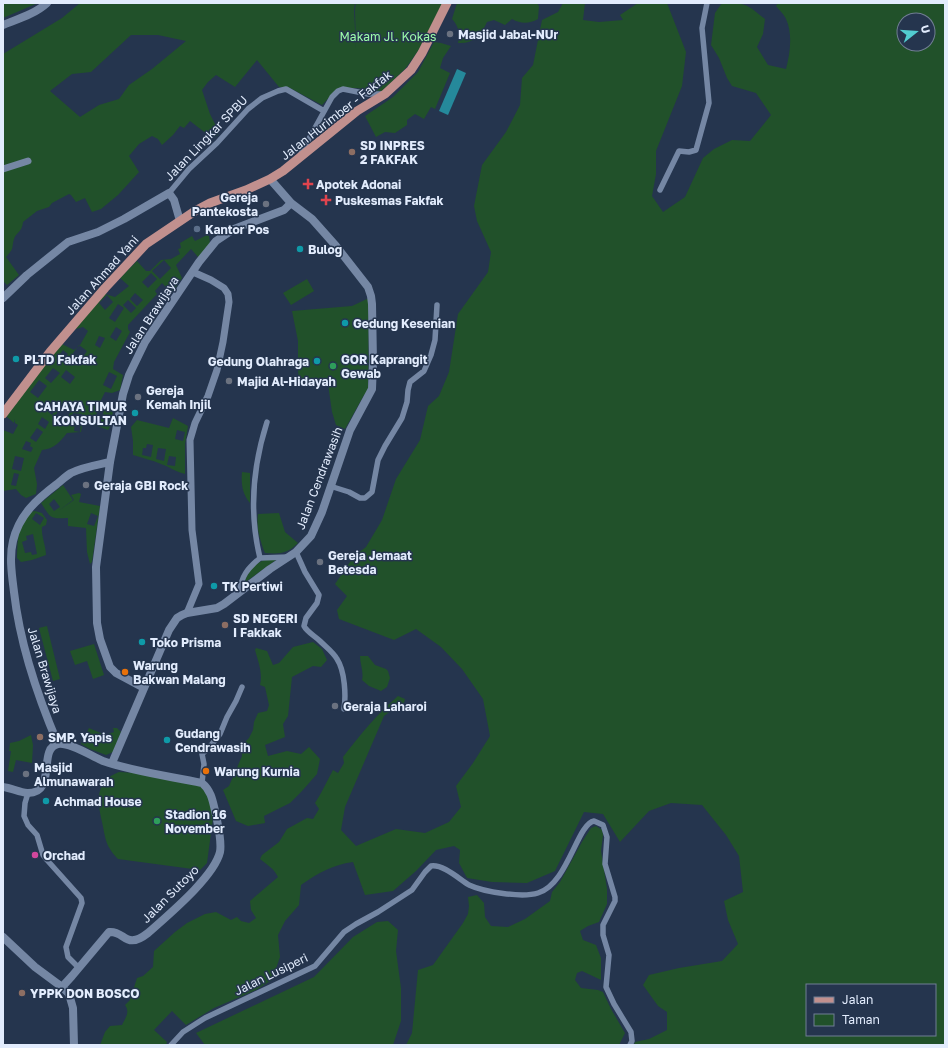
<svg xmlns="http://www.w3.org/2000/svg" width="948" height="1048" font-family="'Golos Text',sans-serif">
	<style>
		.green { fill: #21512a; fill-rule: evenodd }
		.water { fill: #25899b }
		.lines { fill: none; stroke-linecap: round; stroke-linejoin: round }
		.minor { stroke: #7587a4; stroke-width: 5.5 }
		.tertiary { stroke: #7587a4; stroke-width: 7 }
		.secondary { stroke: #7587a4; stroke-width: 8 }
		.primary { stroke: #c1908e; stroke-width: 9 }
		.worship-dot { fill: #6b7280; stroke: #25354e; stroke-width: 1.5 }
		.education-dot { fill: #8d6e63; stroke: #25354e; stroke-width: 1.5 }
		.health-dot { fill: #e0444e; stroke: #25354e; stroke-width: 1.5 }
		.service-dot { fill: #5c6f8a; stroke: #25354e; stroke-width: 1.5 }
		.culture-dot { fill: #0f9aa8; stroke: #25354e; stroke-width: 1.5 }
		.leisure-dot { fill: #2e9e5b; stroke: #25354e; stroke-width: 1.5 }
		.food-dot { fill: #e8710a; stroke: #25354e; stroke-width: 1.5 }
		.hotel-dot { fill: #d1479c; stroke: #25354e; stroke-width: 1.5 }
		.labels { text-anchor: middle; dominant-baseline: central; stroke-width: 3; stroke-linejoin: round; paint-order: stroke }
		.poi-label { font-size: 12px; font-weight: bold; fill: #e2ecfd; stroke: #25354e; text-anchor: start }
		.park-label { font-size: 12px; fill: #9cfca9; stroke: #25354e }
		.street-label { font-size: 12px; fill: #e2ecfd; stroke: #25354e }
	</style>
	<rect width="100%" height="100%" fill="#25354e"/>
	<path class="green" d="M3 3H38L3 18Z
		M80 3H355L354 10 356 49 355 10 356 3H443L418 51 405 69 382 91 356 88 337 89 322 105 288 87H279L257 60 235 87 216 75 208 82 202 90 210 114 217 128 218 135 212 138 190 121 184 128 180 126 173 135 162 145 158 139 152 136 139 144 129 156 139 172 118 195 101 209 92 212 85 198 76 202 71 195 69 194 52 203 49 207 37 211 23 222C22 233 16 232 14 239 11 250 15 247 6 257L19 275 7 285 3 281V54L62 18ZM131 35H158L186 41 152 69 129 85 119 99 99 105 80 117 50 91 72 74 91 72Z
		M457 3H537L539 6 538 19C529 24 521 24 512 19L505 25 494 20 487 22C481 35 474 44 458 43 460 33 459 27 452 19Z
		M563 3H585L583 20 599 22 623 20 620 15 638 3H667L686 52 682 86 656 151V174L652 196 663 212 685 197 703 158 714 149 732 140 750 141 771 115 756 93 732 86 727 78 719 58 711 45 715 13 722 3C747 3 746 4 765 19L763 34 757 47 768 65 786 69C790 54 793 34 786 19 784 14 779 10 776 6L778 3H945V1045H634L635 1042 649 1039 667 1030V1012L658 1006 643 985 649 975 679 968 722 961 738 944 728 920 724 901 743 892 739 856 726 835 702 805 671 803 649 811 620 842 603 814 584 812 555 871 527 883 492 882 467 878 459 863 460 850 454 846 436 850 416 871 393 891 365 895 353 862C332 865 318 873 301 885L299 905 285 921 278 935 280 957 272 980 256 990 214 1008 186 1025 172 1011 154 1030 167 1042 166 1045H100L105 1032 110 1026 122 1025C126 1017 130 1012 125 1005L130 1000 137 978 143 976 153 967 154 951 175 932 187 923 205 914 216 912 231 920 237 917 241 921 249 923 256 918 251 910 250 901 278 877C273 867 268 866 260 859L262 855 279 842 287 829 307 818 313 819 319 809 315 803 321 793 333 770 338 773 344 763 343 757C360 735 377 714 398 696L405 699 404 703 399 705 384 716 345 807 341 830 356 846 396 829 425 833 449 822 461 807 456 786 473 763 490 736 483 699 462 669 441 647 416 629 394 640 339 619 337 610 347 596 335 584 354 556 366 547 382 520 396 479 420 440 428 406 439 396 449 372 458 314 488 272 491 252 477 221 474 206 482 165 506 132 520 105 522 78 533 65 542 20 558 12ZM904 20H928V44H904ZM807 985H935V1035H807Z
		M434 42 441 43 451 46 443 58 440 68 450 73 435 109 431 107 424 119 415 114 407 120V125L395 133 385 132 376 137 365 116 393 97 418 72Z
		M207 235 209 236 210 244 199 258 191 249 176 265 182 278 172 293 162 283 155 291 157 294 128 325V329L130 332 114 362 113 369 123 375 120 390 112 393 105 392 100 402 114 407 110 427 108 430 83 421 81 432 67 433C60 442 54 449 42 450L34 468 37 484 36 494 26 498 21 495 16 489 3 491V430L13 434 18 425 15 423V419L14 423 6 416 8 411 24 391 62 344 74 350 80 345 88 331 83 327 76 329 74 327 94 304 105 294 115 297 129 286 120 278 137 261 146 271H150L161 260 171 259 180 254 178 249 181 248 180 243 192 236 195 241ZM164 260 171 268 160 279 152 271ZM151 273 157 279 148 288 142 282ZM135 293 143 300 137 306 130 299ZM107 295 113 302 105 310 99 303ZM128 300 136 308 131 313 123 305ZM118 304 124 308 115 322 109 318ZM116 327 122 331 116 341 110 337ZM99 336 105 338 100 348 95 345ZM79 345 87 351 81 360 73 353ZM63 350 68 354 62 362 57 358ZM53 368 60 373 51 383 45 378ZM66 370 75 377 70 384 61 377ZM109 372 117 376 111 389 103 385ZM39 380 47 386 38 398 30 392ZM52 400 59 405 52 415 46 410ZM63 404 72 410 62 425 53 419ZM99 404 105 405 102 418 96 416ZM73 413 82 414 80 432 74 431 75 422 72 421ZM42 417 49 422 45 429 38 424ZM37 428 43 432 36 442 30 438ZM26 441 31 443 30 446 33 448 31 452 22 449ZM15 456 24 458 21 471 12 469ZM14 473 19 474 16 486 11 485Z
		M307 279 314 291 291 305 283 293Z
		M369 298 368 392 364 395 345 429 336 425 332 412 328 384 300 385 298 371V341L292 311 352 306Z
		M173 418 188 426 185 444V474C176 472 170 467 161 464 152 460 142 458 133 455V441L131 427 137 420 169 428ZM177 430 185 432 183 441 175 439ZM147 444 153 445 151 457 142 455 143 448H146ZM158 448 166 449 164 461 156 459ZM169 456 176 457 175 466 167 465Z
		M242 472 250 473V503C242 494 241 483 242 472Z
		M63 485 73 500 58 511 74 500 71 495 79 493 81 494 79 502 100 506 92 562 90 564 87 552 86 528 68 526V518C49 519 51 518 41 503ZM54 499 60 507 54 511 49 504ZM91 513 98 516 94 526 87 524Z
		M35 511 42 513 47 520 46 525 42 527C41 536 46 546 46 555L32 560 21 562 17 558C18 536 17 530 30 512ZM36 513 44 518 40 525 32 519ZM33 534 37 554 32 555 31 552 25 553 22 542 27 540 26 536Z
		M279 513 285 532 298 543C287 554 280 554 265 553 260 540 256 528 258 514Z
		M265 560H276L244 583C248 572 254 563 265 560Z
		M47 626 60 679 53 681 39 628Z
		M313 642 322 649 327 660 321 667 313 666 292 677 288 716 283 724 285 737 265 745 268 756 287 751 301 754 309 747 320 759 317 774 302 791 290 803 264 816 265 823 248 826 236 821 223 790 229 786 242 756 241 746 249 738 253 730 254 722 258 713 267 711 269 705 265 687 260 685C263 673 258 661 255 650L256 648 267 651 273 665 279 663 293 647Z
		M94 644 104 675 93 679 87 661 75 665 70 651Z
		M360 656H368L375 665 386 669 388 671 390 678 387 687 381 691 369 686 362 680C364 672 360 664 360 656Z
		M89 728 105 735 114 732 113 728H117L121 732 113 752 106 755 90 749 81 744Z
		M31 735 33 745 32 763 16 760 13 772 8 771 11 751H9L10 743 19 741Z
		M119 772 135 773 201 786 208 793 213 818 207 863 200 870 118 859C105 845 106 840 102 822 97 801 95 781 119 772Z
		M596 826 602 830 603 835 601 851 607 889V904L599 922 588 926 580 931 583 940 596 945 601 958V980L582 971 577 973 575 980 581 988 598 990 603 992 611 1009 625 1033 619 1045H406L412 1033 418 970 433 965 463 923 468 914 469 906 468 897 477 895 484 903 485 917 491 926 508 927 525 919 550 901 552 892 560 882 582 842 591 828Z
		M388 921 398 930 396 951 401 988V1021L393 1045H205L196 1033 314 977 353 937 377 922Z"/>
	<path class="water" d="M457 69 466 73 448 115 439 111Z"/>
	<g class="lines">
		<path class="minor" d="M300 155 332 97 338 91 343 89 368 94H382
			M660 190 679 151 689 152 696 150 709 103 702 28 707 3
			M169 193 189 169 217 143 248 109 262 98 278 91 286 89 324 111
			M330 486 349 492 360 498H365L372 492 378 460 385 446 402 418 407 402 408 390 410 382 424 371 431 355 435 340 437 305
			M296 552 305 572 319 595 317 603 306 618 304 626C307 632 315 636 320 641 326 647 333 652 337 659 345 671 346 696 344 709
			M260 558C249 513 253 466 267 422
			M239 593C242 575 247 569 260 558L288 557
			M202 783 204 764 202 754 208 749 220 734 227 717 236 701 242 687
			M28 793 25 803 24 816 28 825 37 835 43 855 47 860 81 898 82 903 66 947 68 957 79 968
			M171 1045 183 1032 205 1018 315 966 344 932 356 924 378 912 412 890 425 872 431 866C443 864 459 879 469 885 484 892 522 898 538 893 568 884 577 824 594 821L603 825 607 837 605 864 615 897V901L603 925V935L609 955 606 987 614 1004 631 1032 632 1041 630 1045"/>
		<path class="tertiary" d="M3 169 28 161
			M187 613 199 584 192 530 190 440 195 423 208 396 217 370 223 342 229 302 228 294 224 288 211 280 193 272"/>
		<path class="secondary" d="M3 25C18 19 35 14 47 3
			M3 298 27 275 68 242 98 232 124 219 169 193 174 200 180 221
			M144 688 116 673 110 667 100 639 97 623 96 567 110 462 123 394 129 375 145 342 199 262 216 241 234 229 284 210 291 203
			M58 744C37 695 20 645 14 592 12 576 9 557 13 541 19 515 37 499 57 484 62 480 66 476 71 473 83 467 97 465 110 462
			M112 763 169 630 177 618 182 615 187 613 217 608 224 604 270 569 296 552 311 536 322 512 350 430 372 389 373 362 372 304 371 296 368 287 336 246 312 219 291 203 270 179
			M3 787C11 788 19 792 27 793 58 794 37 748 58 744 70 742 91 756 103 761 135 772 169 776 202 783 212 791 213 803 216 815 218 826 222 841 220 852 214 877 168 915 148 933 125 951 125 930 109 932L72 976 62 987
			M3 937 35 967 62 987 69 994 73 1008 74 1045"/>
		<path class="primary" d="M3 414 50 352 105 288 146 244 195 211 210 203 246 190 270 179 283 171 357 111 385 94 411 70 422 53 447 3"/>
	</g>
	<g class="worship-dot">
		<circle cx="450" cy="34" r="4"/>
		<circle cx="266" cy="204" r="4"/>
		<circle cx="229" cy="381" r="4"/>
		<circle cx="138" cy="397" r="4"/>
		<circle cx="86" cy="485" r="4"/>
		<circle cx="320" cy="562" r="4"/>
		<circle cx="335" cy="706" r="4"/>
		<circle cx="26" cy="774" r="4"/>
	</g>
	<g class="education-dot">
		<circle cx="352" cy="152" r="4"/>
		<circle cx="225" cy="625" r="4"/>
		<circle cx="40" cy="737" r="4"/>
		<circle cx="22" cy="993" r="4"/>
	</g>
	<g class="health-dot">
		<path d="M306 178h4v4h4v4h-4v4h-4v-4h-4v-4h4z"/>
		<path d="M324 194h4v4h4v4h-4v4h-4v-4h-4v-4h4z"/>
	</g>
	<circle class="service-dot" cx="197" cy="229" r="4"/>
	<g class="culture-dot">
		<circle cx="300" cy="249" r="4"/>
		<circle cx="345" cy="323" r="4"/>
		<circle cx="16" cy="359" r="4"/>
		<circle cx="317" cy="361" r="4"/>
		<circle cx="135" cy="413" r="4"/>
		<circle cx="214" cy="586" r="4"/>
		<circle cx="142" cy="642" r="4"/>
		<circle cx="167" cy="740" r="4"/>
		<circle cx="46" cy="801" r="4"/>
	</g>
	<g class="leisure-dot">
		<circle cx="333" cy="366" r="4"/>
		<circle cx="157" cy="821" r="4"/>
	</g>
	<g class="food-dot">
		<circle cx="125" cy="672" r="4"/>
		<circle cx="206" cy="771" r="4"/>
	</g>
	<circle class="hotel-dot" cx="35" cy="855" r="4"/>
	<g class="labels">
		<g class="poi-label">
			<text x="458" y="34">Masjid Jabal-NUr</text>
			<text x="360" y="145">SD INPRES<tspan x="360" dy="14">2 FAKFAK</tspan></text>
			<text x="316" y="184">Apotek Adonai</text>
			<text x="258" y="197" text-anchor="end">Gereja<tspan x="258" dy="14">Pantekosta</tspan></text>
			<text x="335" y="200">Puskesmas Fakfak</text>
			<text x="205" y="229">Kantor Pos</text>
			<text x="308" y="249">Bulog</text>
			<text x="353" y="323">Gedung Kesenian</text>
			<text x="24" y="359">PLTD Fakfak</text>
			<text x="341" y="359">GOR Kaprangit<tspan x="341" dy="14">Gewab</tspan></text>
			<text x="309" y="361" text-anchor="end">Gedung Olahraga</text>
			<text x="237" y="381">Majid Al-Hidayah</text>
			<text x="146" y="390">Gereja<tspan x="146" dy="14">Kemah Injil</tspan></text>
			<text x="127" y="406" text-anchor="end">CAHAYA TIMUR<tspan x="127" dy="14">KONSULTAN</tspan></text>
			<text x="94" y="485">Geraja GBI Rock</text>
			<text x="328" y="555">Gereja Jemaat<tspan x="328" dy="14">Betesda</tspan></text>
			<text x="222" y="586">TK Pertiwi</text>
			<text x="233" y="618">SD NEGERI<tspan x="233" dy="14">I Fakkak</tspan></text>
			<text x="150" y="642">Toko Prisma</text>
			<text x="133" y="665">Warung<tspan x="133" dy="14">Bakwan Malang</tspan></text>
			<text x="343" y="706">Geraja Laharoi</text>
			<text x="175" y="733">Gudang<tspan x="175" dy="14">Cendrawasih</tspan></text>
			<text x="48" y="737">SMP. Yapis</text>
			<text x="34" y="767">Masjid<tspan x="34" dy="14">Almunawarah</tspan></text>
			<text x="214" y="771">Warung Kurnia</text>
			<text x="54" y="801">Achmad House</text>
			<text x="165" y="814">Stadion 16<tspan x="165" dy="14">November</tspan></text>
			<text x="43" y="855">Orchad</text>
			<text x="30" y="993">YPPK DON BOSCO</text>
		</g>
		<g class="park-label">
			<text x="388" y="36">Makam Jl. Kokas</text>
		</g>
		<g class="street-label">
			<text transform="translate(336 115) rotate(-38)">Jalan Hurimber - Fakfak</text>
			<text transform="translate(206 138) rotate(-46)">Jalan Lingkar SPBU</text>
			<text transform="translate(102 275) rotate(-48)">Jalan Ahmad Yani</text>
			<text transform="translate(151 315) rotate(-57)">Jalan Brawijaya</text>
			<text transform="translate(319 478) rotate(-69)">Jalan Cendrawasih</text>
			<text transform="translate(45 670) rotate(73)">Jalan Brawijaya</text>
			<text transform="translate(170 894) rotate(-45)">Jalan Sutoyo</text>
			<text transform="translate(271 974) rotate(-26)">Jalan Lusiperi</text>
		</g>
	</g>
	<rect width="948" height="1048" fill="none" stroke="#e2ecfd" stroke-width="8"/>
	<rect x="806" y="984" width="130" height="52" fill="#25354e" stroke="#717e94"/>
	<rect x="814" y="997" width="20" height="6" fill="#c1908e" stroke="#717e94"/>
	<text x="842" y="1004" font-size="12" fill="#e2ecfd">Jalan</text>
	<rect x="814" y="1014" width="20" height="12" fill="#21512a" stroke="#717e94"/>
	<text x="842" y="1024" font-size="12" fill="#e2ecfd">Taman</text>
	<g transform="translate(916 32) rotate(73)"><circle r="19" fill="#25354e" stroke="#717e94"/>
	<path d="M0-3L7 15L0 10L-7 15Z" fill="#52ccd0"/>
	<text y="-6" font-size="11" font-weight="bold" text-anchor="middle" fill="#e2ecfd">U</text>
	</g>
</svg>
